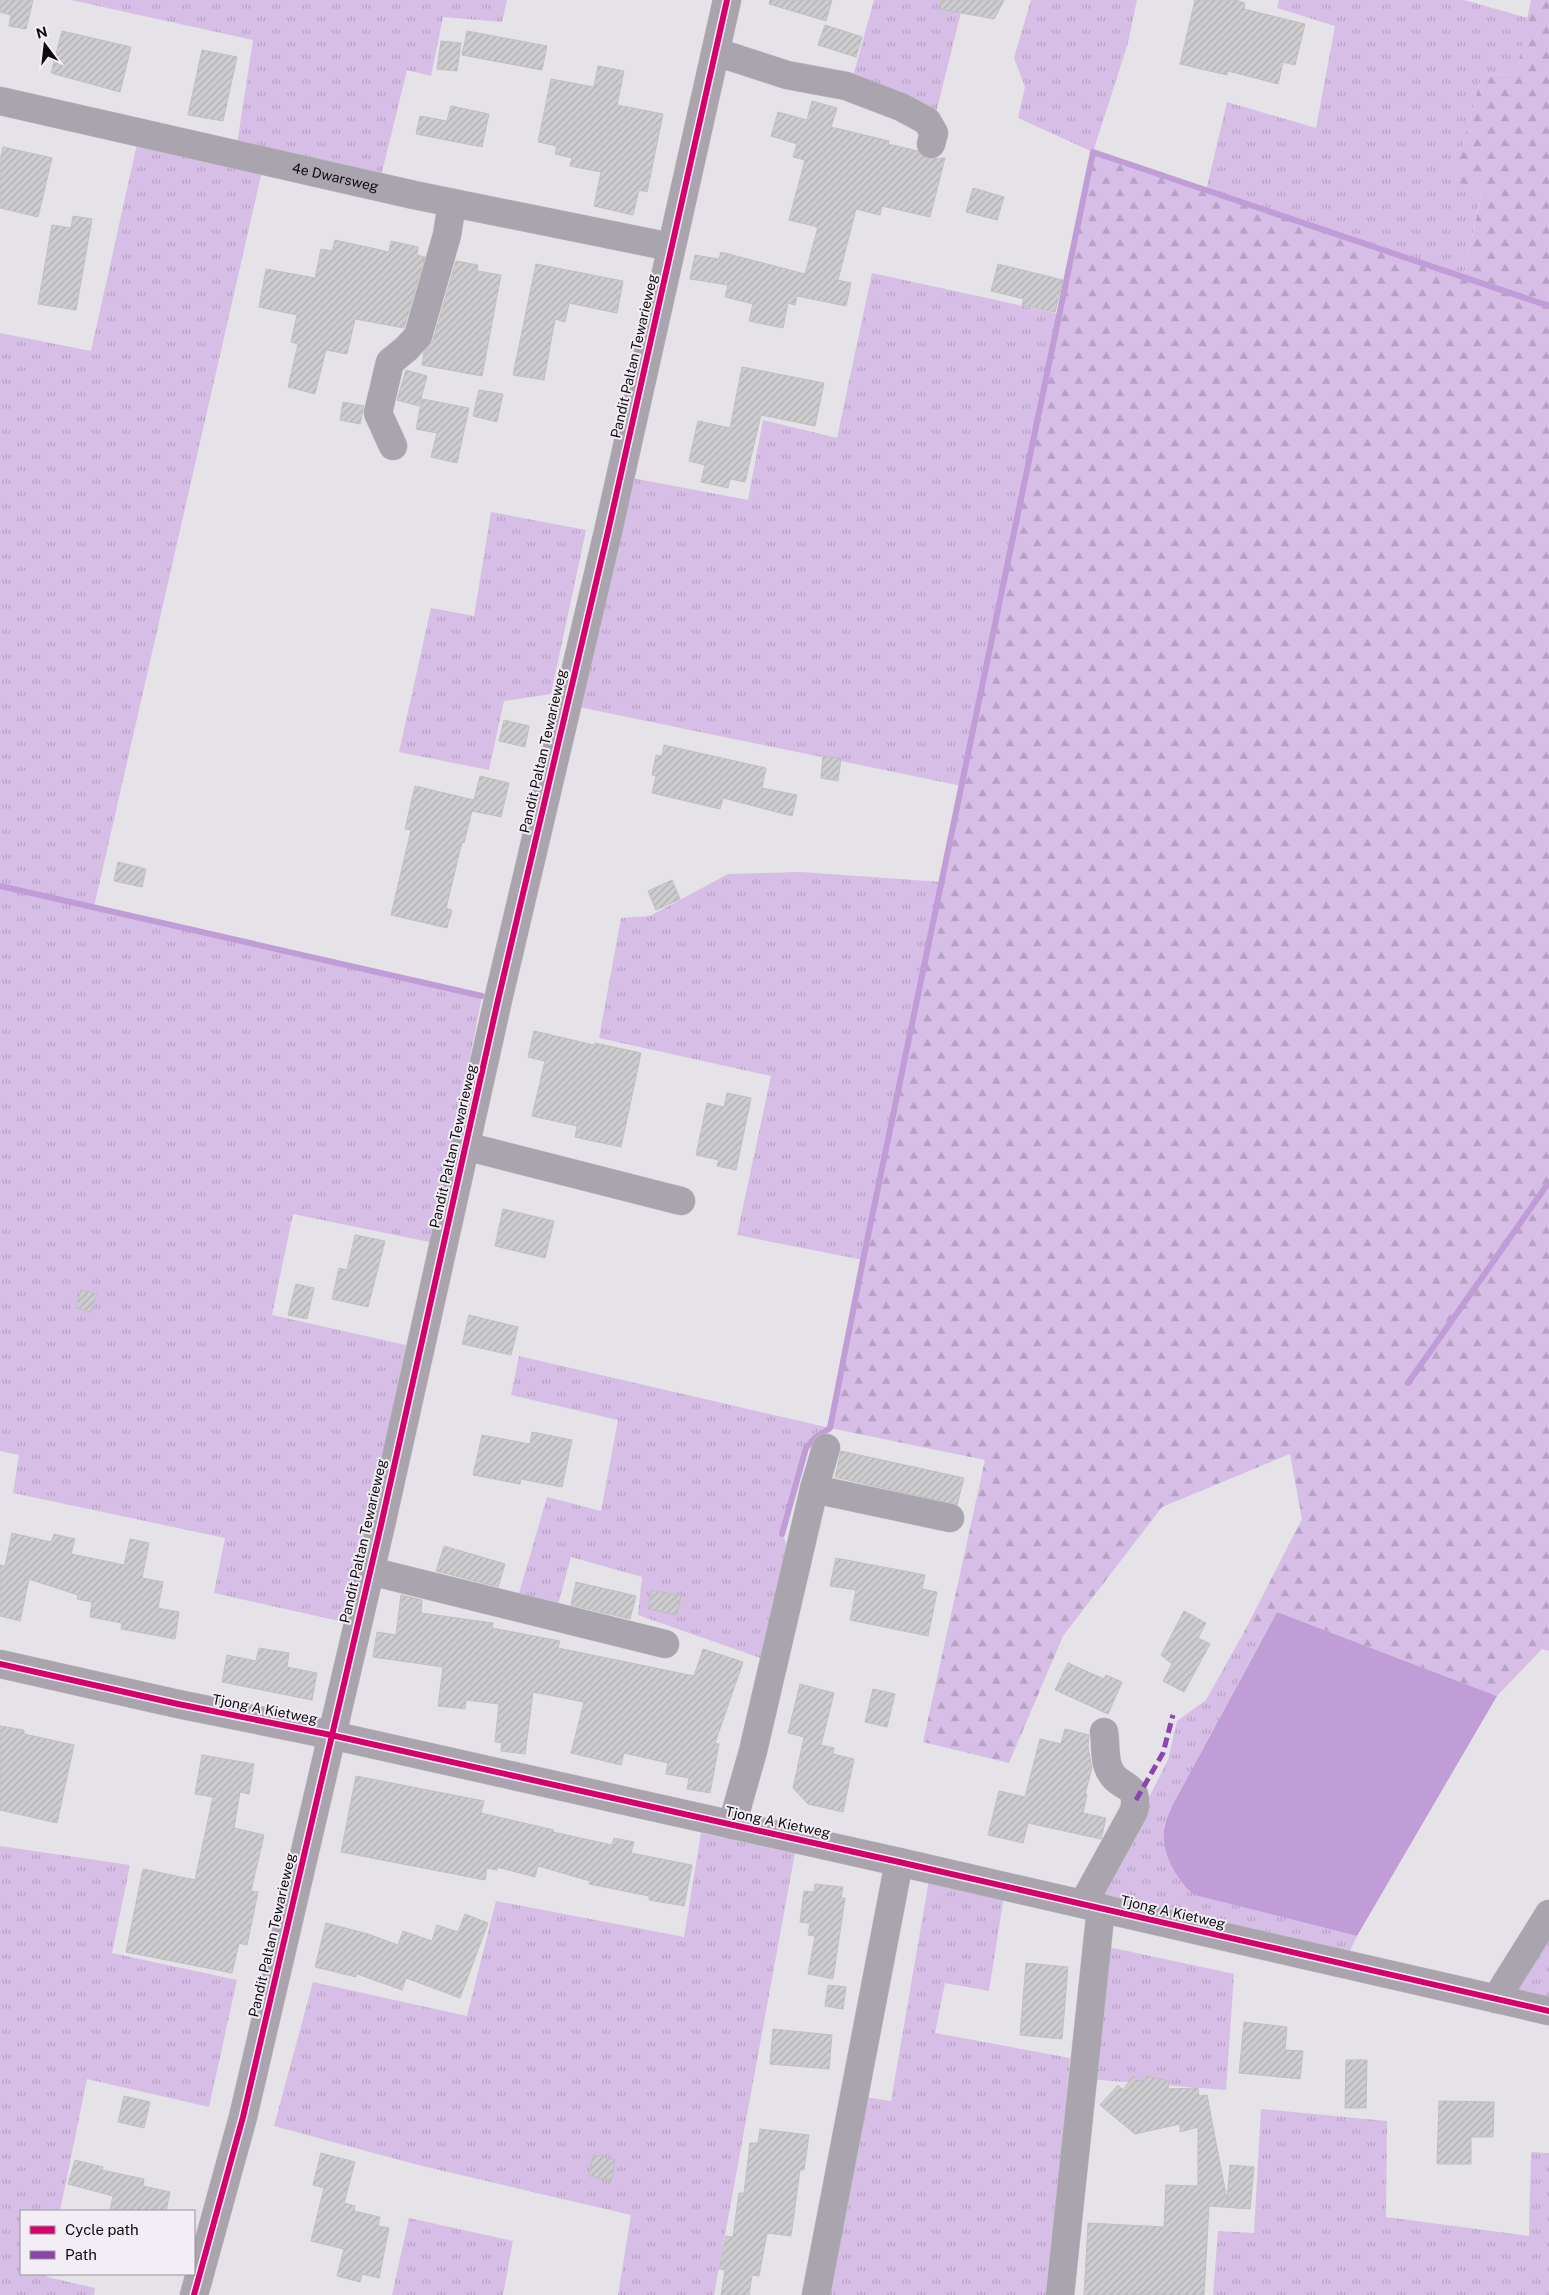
<svg xmlns="http://www.w3.org/2000/svg" width="1549" height="2295" font-family="'Public Sans',sans-serif">
	<style>
		.grass { fill: url(#grass-tufts) }
		.forest { fill: url(#forest-firs) }
		.water { fill: #c09dd6 }
		.lines { fill: none; stroke-linecap: round; stroke-linejoin: round }
		.stream { stroke: #c09dd6; stroke-width: 6 }
		.building { fill: url(#building-hatch); stroke: #c1bfc2 }
		.minor-casing { stroke: #c2c1c3; stroke-width: 29 }
		.minor { stroke: #aaa4af; stroke-width: 28 }
		.quiet { stroke: #8e44ad; stroke-width: 5; stroke-dasharray: 10 5; stroke-linecap: butt }
		.cycleway-casing { stroke: #f3eef6; stroke-width: 9 }
		.cycleway { stroke: #d6006c; stroke-width: 6 }
		.labels { text-anchor: middle; dominant-baseline: central; stroke-width: 4; stroke-linejoin: round; paint-order: stroke }
		.street-label { font-size: 14px; fill: #0d0b0e; stroke: #f3eef6 }
	</style>
	<defs>
		<pattern id="grass-tufts" width="24" height="20" patternUnits="userSpaceOnUse" patternTransform="scale(1.25)"><rect width="24" height="20" fill="#d7bee7"/><path d="M3 7l-1-3M5 7V3M7 7l1-3M15 17l-1-3M17 17v-4M19 17l1-3" fill="none" stroke="#b7a2c5"/></pattern>
		<pattern id="forest-firs" width="22" height="20" patternUnits="userSpaceOnUse" patternTransform="scale(1.25)"><rect width="22" height="20" fill="#d7bee7"/><path d="M5 1l3.5 6h-7zM16 11l3.5 6h-7z" fill="#b7a2c5"/></pattern>
		<pattern id="building-hatch" width="6" height="6" patternUnits="userSpaceOnUse" patternTransform="scale(1.25)"><rect width="6" height="6" fill="#cdcccf"/><path d="M-1 1l2-2M0 6l6-6M5 7l2-2" fill="none" stroke="#afaeb1"/></pattern>
	</defs>
	<rect width="100%" height="100%" fill="#e5e3e7"/>
	<path class="grass" d="M71 0H507L502 22 443 17 431 76 407 70 381 176 237 144 253 40Z
		M874 0H964L936 113 852 80Z
		M1031 0H1137L1128 43 1093 152 1018 118 1025 87 1014 58Z
		M1279 0H1464L1528 18 1516 75 1482 74 1454 181 1483 187 1463 278 1206 191 1227 102 1316 128 1335 26 1277 8Z
		M137 144 262 171 94 907 482 996 434 1243 293 1214 272 1315 406 1345 348 1623 214 1593 225 1538 13 1493 19 1455 0 1451V333L91 351Z
		M872 273 1060 314 962 786 574 706 627 477 748 500 763 420 837 438Z
		M491 512 586 530 551 694 504 701 489 770 399 752 431 608 474 616Z
		M801 872 942 882 863 1260 737 1235 771 1076 599 1038 621 918 650 916 728 874Z
		M519 1356 830 1428 815 1438 806 1448 782 1533 791 1556 769 1661 638 1615 642 1577 571 1557 557 1608 517 1600 547 1497 601 1511 618 1420 511 1395Z
		M1244 1632 1262 1639 1172 1806 1164 1826 1194 1895 1357 1936 1349 1953 1099 1895 1168 1760 1177 1721 1206 1700Z
		M701 1833 795 1853 714 2295H618L631 2215 418 2165 274 2126 313 1982 467 2016 496 1901 684 1937Z
		M0 1846 130 1865 112 1953 237 1980 209 2107 87 2079 60 2211H21V2274H47V2277L95 2288 94 2295H0Z
		M929 1880 1004 1896 989 1991 945 1983 935 2033 1070 2058 1049 2295H822L860 2096 891 2101Z
		M1549 1926V1999L1512 1990Z
		M1104 1946 1234 1974 1226 2090 1088 2079Z
		M1261 2109 1387 2121 1386 2217 1529 2236 1531 2152 1549 2153V2295H1213L1218 2231 1254 2233Z
		M409 2218 513 2241 503 2295H392Z"/>
	<path class="forest" d="M1531 0H1549V1651L1542 1649 1497 1696 1277 1612 1262 1639 1244 1632 1302 1519 1290 1454 1162 1507 1063 1636 1009 1763 923 1742 985 1460 830 1428 863 1260 1093 152 1463 278 1483 188 1453 182 1482 74 1516 75Z"/>
	<path class="water" d="M1277 1612 1497 1696 1357 1936 1194 1895C1176 1879 1159 1850 1165 1825 1166 1819 1170 1812 1172 1806Z"/>
	<g class="lines">
		<path class="stream" d="M0 886 482 996
			M1408 1383 1549 1182
			M782 1534 806 1448 815 1438 830 1428 863 1260 1093 152 1549 306"/>
	</g>
	<path class="building" d="M0 0H33L26 29 9 26 11 15 0 12Z
		M770 0H832L826 21 769 4Z
		M941 0H1004L994 19 940 9Z
		M1195 0H1235L1245 3 1244 9 1305 24 1295 65 1283 62 1278 84 1228 71 1227 75 1180 64Z
		M825 25 862 37 856 57 818 45Z
		M62 31 131 47 120 92 51 73Z
		M467 31 547 46 542 70 462 55Z
		M441 41 461 43 457 71 437 69Z
		M202 50 237 57 223 121 188 115Z
		M598 66 624 71 617 105 663 114 647 192 639 190 633 215 594 206 601 172 570 166 572 158 555 154 557 146 538 142 551 79 594 87Z
		M812 101 837 108 831 127 889 141 888 144 918 151 926 159 945 158 930 217 882 206 880 215 856 209 838 280 851 283 846 306 797 296 795 305 788 303 783 328 749 321 753 304 725 297 728 285 690 279 695 255 719 259 721 252 805 274 818 227 789 220 805 160 793 157 797 144 771 136 778 112 807 120Z
		M451 106 489 114 482 147 416 134 420 116 447 121Z
		M3 147 52 158 38 217 0 208V160Z
		M973 188 1004 197 997 220 966 212Z
		M73 216 92 219 76 310 38 304 52 225 71 228Z
		M335 240 389 252 391 241 418 247 417 255 425 257 404 328 355 319 347 354 326 350 315 394 288 387 298 344 291 342 297 315 259 307 266 269 315 278 321 249 332 251Z
		M456 261 478 265 477 271 501 275 482 376 422 365 424 352 433 340Z
		M536 264 623 281 617 313 569 303 565 322 555 319 544 380 513 375Z
		M998 264 1063 280 1055 312 1022 305 1024 299 991 291Z
		M742 367 824 383 815 426 761 415 745 482 730 479 728 488 701 482 705 465 689 461 698 421 730 428Z
		M406 370 427 376 419 406 397 400Z
		M479 390 503 394 497 422 473 416Z
		M422 399 469 408 457 463 431 457 437 433 416 429Z
		M343 402 364 406 360 424 340 420Z
		M504 720 529 726 525 747 499 741Z
		M664 745 766 768 762 788 797 795 792 816 723 798 720 809 652 793 656 776 652 775 656 755 662 756Z
		M823 756 841 758 838 781 821 778Z
		M480 776 509 783 501 817 472 811 464 843 462 842 446 908 452 910 447 928 391 915 411 830 405 829 415 786 474 800Z
		M118 862 146 869 142 887 114 881Z
		M672 880 680 899 656 910 648 891Z
		M534 1031 594 1045 595 1043 641 1053 621 1147 575 1137 577 1126 532 1116 545 1061 528 1057Z
		M727 1093 751 1098 736 1170 717 1166 719 1160 696 1155 707 1103 724 1107Z
		M503 1209 554 1221 545 1258 495 1246Z
		M355 1235 385 1241 368 1307 332 1299 339 1268 347 1270Z
		M296 1284 314 1288 307 1319 288 1315Z
		M81 1290 97 1294 91 1312 76 1308Z
		M469 1315 518 1327 511 1355 462 1344Z
		M532 1432 572 1440 562 1487 521 1479 520 1484 473 1475 482 1435 530 1444Z
		M841 1451 964 1478 957 1505 835 1477Z
		M12 1533 51 1542 54 1534 75 1539 71 1554 124 1565 130 1539 149 1543 142 1578 163 1582 158 1608 179 1612 175 1639 121 1629 122 1623 90 1617 92 1602 77 1599 78 1595 29 1579 20 1621 0 1616V1565L5 1566Z
		M444 1546 505 1564 498 1587 436 1571Z
		M836 1558 925 1575 922 1589 937 1592 928 1636 850 1620 856 1590 830 1586Z
		M576 1582 636 1596 630 1619 571 1605Z
		M652 1590 681 1596 677 1615 648 1609Z
		M401 1595 422 1600 421 1613 493 1623 492 1628 560 1641 558 1648 694 1676 703 1649 743 1662 715 1743 719 1744 710 1793 687 1789 689 1778 666 1774 668 1763 624 1753 621 1765 571 1753 584 1702 533 1692 525 1754 501 1751 502 1743 495 1742 499 1704 466 1700 465 1709 438 1706 443 1667 373 1657 377 1632 396 1635Z
		M1184 1611 1206 1623 1198 1638 1210 1644 1184 1692 1163 1681 1172 1664 1161 1655Z
		M259 1648 289 1653 287 1667 317 1673 312 1700 222 1682 227 1655 256 1661Z
		M1068 1663 1104 1679 1106 1675 1122 1682 1108 1714 1055 1690Z
		M800 1684 834 1693 821 1745 834 1748 833 1754 854 1759 843 1812 808 1804 793 1788 804 1737 788 1733Z
		M873 1689 895 1694 887 1727 865 1722Z
		M0 1726 24 1730V1734L74 1745 57 1823 0 1810Z
		M1065 1729 1089 1735 1088 1747 1092 1768 1085 1794H1087L1083 1813 1106 1818 1101 1839 1028 1823 1023 1843 988 1835 999 1791 1025 1797 1040 1739 1061 1744Z
		M202 1755 254 1764 249 1794 240 1792 234 1828 264 1835 251 1891 258 1892 247 1945 239 1943 232 1973 126 1952 143 1869 195 1880 213 1797 195 1794Z
		M356 1776 484 1801 481 1813 554 1830 553 1832 612 1845 614 1838 634 1842 631 1853 692 1865 684 1906 649 1900V1896L589 1884 590 1881 538 1866 535 1877 497 1867V1870L487 1868 485 1880 341 1852Z
		M815 1884 843 1887 841 1898H845L833 1979 808 1974 815 1936 808 1935 810 1923 800 1922 804 1891 814 1892Z
		M465 1914 488 1923 460 1998 406 1978 402 1990 357 1974 356 1977 315 1967 326 1923 368 1934 398 1945 403 1931 432 1941 437 1925 458 1932Z
		M1026 1963 1068 1967 1062 2039 1020 2035Z
		M828 1985 846 1987 843 2009 825 2006Z
		M1244 2022 1287 2027 1285 2050 1303 2051 1300 2079 1239 2073Z
		M773 2029 832 2035 829 2069 770 2064Z
		M1346 2060H1367L1366 2108H1345Z
		M1133 2076 1143 2084 1147 2076 1169 2081 1168 2089 1198 2088 1199 2096 1207 2095 1227 2200 1230 2165 1254 2167 1250 2209 1209 2206 1204 2295H1084L1088 2223 1164 2227 1166 2185 1198 2186V2127L1180 2132V2124L1135 2134 1100 2105 1118 2085 1123 2090Z
		M124 2096 150 2102 144 2128 118 2122Z
		M1439 2101 1494 2102 1493 2137H1471V2164H1437Z
		M760 2129 809 2135 804 2170H800L791 2236 767 2233 759 2276 752 2275 749 2295H721L725 2270 719 2269 726 2236 733 2237 739 2193H744L750 2143H758Z
		M321 2153 355 2162 344 2203 355 2206 354 2211 380 2217 378 2226 389 2228 379 2278 362 2274 360 2282 337 2276 344 2249 311 2241 324 2188 313 2185Z
		M593 2155 615 2160 611 2181 589 2176Z
		M75 2160 103 2167 102 2170 144 2179 143 2186 170 2192 166 2211H110L113 2196 68 2184Z"/>
	<g class="lines">
		<g class="minor-casing">
			<g id="minor">
				<path d="M716 52 787 75 846 86 901 107 927 121 934 133 931 144"/>
				<path id="s1" d="M0 101 414 195 671 247"/>
				<path d="M393 446 378 413 390 362 406 349 418 336 447 235 452 203"/>
				<path d="M465 1146 681 1201"/>
				<path d="M814 1489 950 1518"/>
				<path d="M370 1571 665 1644"/>
				<path d="M0 1664 178 1704 331 1735 899 1862 1549 2011"/>
				<path d="M732 1825 753 1751 814 1489 826 1448"/>
				<path d="M1083 1904 1134 1811C1140 1781 1119 1790 1110 1771 1104 1761 1106 1744 1104 1732"/>
				<path d="M1496 1999 1549 1914"/>
				<path d="M194 2295 243 2117 381 1525 498 1000 607 536 727 0"/>
				<path d="M816 2295 899 1862"/>
				<path d="M1060 2295 1101 1908"/>
			</g>
		</g>
		<use href="#minor" class="minor"/>
		<path class="quiet" d="M1136 1800 1163 1753 1173 1715"/>
		<g class="cycleway-casing">
			<path id="cycleway" d="M0 1664 178 1704 331 1735 899 1862 1549 2011
				M194 2295 243 2117 381 1525 498 1000 607 536 727 0"/>
		</g>
		<use href="#cycleway" class="cycleway"/>
	</g>
	<g class="labels">
		<g class="street-label">
			<text stroke="none"><textPath href="#s1" startOffset="344">4e Dwarsweg</textPath></text>
			<text transform="translate(634 356) rotate(-77)">Pandit Paltan Tewarieweg</text>
			<text transform="translate(543 751) rotate(-77)">Pandit Paltan Tewarieweg</text>
			<text transform="translate(453 1146) rotate(-77)">Pandit Paltan Tewarieweg</text>
			<text transform="translate(363 1541) rotate(-77)">Pandit Paltan Tewarieweg</text>
			<text transform="translate(265 1709) rotate(11)">Tjong A Kietweg</text>
			<text transform="translate(778 1822) rotate(12)">Tjong A Kietweg</text>
			<text transform="translate(1173 1912) rotate(13)">Tjong A Kietweg</text>
			<text transform="translate(272 1935) rotate(-77)">Pandit Paltan Tewarieweg</text>
		</g>
	</g>
	<rect x="20" y="2210" width="175" height="65" fill="#f3eef6" stroke="#979399"/>
	<rect x="30" y="2226" width="25" height="8" fill="#d6006c" stroke="#979399"/>
	<text x="65" y="2235" font-size="15" fill="#0d0b0e">Cycle path</text>
	<rect x="30" y="2251" width="25" height="8" fill="#8e44ad" stroke="#979399"/>
	<text x="65" y="2260" font-size="15" fill="#0d0b0e">Path</text>
	<g transform="translate(45 45) rotate(345)" stroke="#f3eef6" stroke-width="4" paint-order="stroke">
	<path d="M0-4L9 19L0 12L-9 19Z" fill="#0d0b0e"/>
	<text y="-8" font-size="14" font-weight="bold" text-anchor="middle" fill="#0d0b0e">N</text>
	</g>
</svg>
